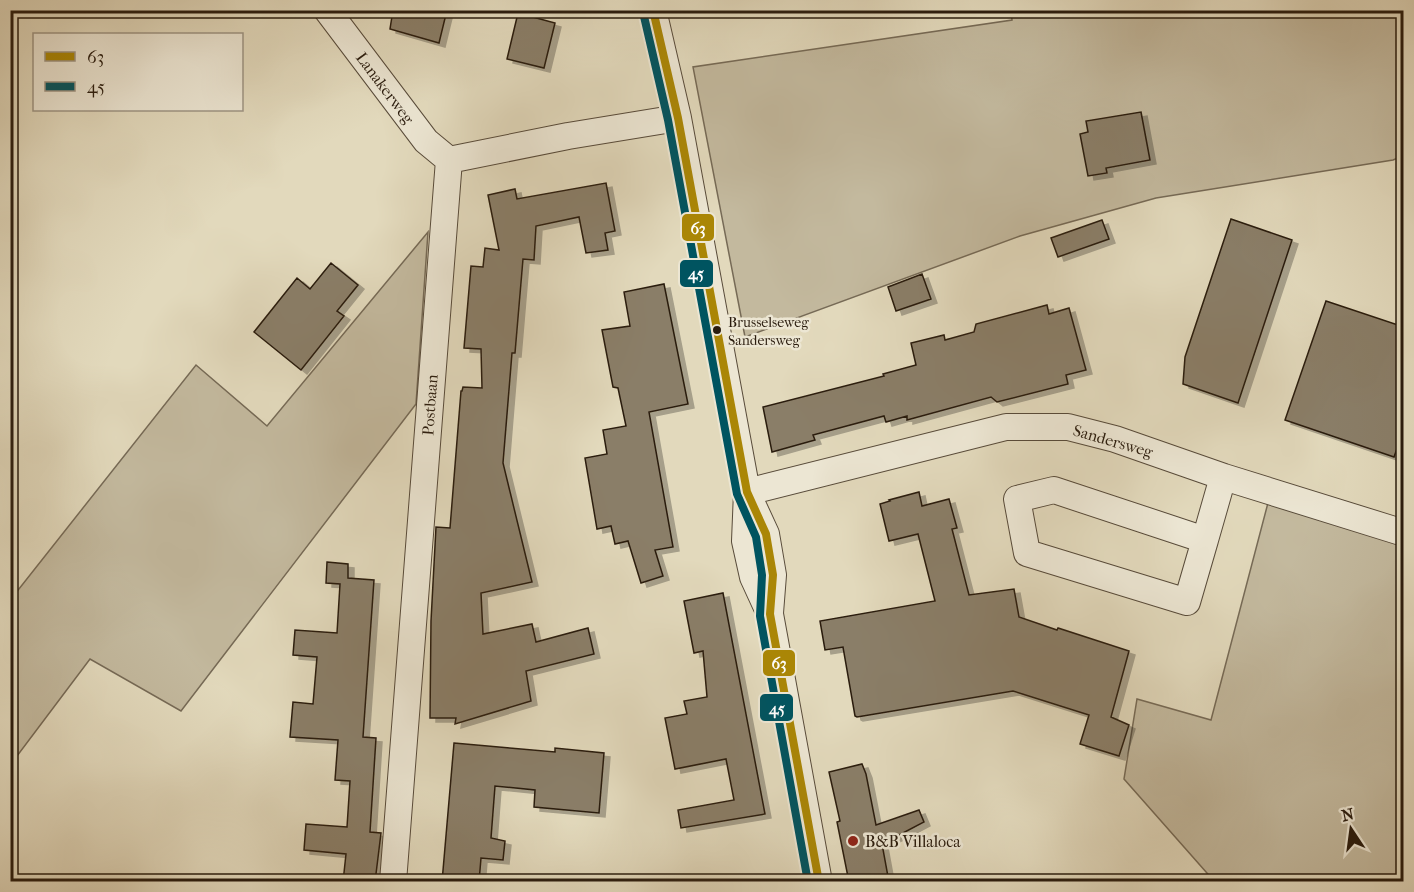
<svg xmlns="http://www.w3.org/2000/svg" width="1414" height="892" font-family="'IM FELL French Canon',serif">
	<style>
		.green { fill: #c3b99e; stroke: #766a56; stroke-width: 1.5 }
		.building { fill: #8a7e68; stroke: #2a1c0e; stroke-width: 1.5; filter: url(#shadow) }
		.lines { fill: none; stroke-linecap: round; stroke-linejoin: round }
		.minor-casing { stroke: #584b3a; stroke-width: 28 }
		.minor { stroke: #ece6d3; stroke-width: 26 }
		.bus-1-casing { stroke: #ece6d3; stroke-width: 12 }
		.bus-2-casing { stroke: #ece6d3; stroke-width: 12 }
		.bus-1 { stroke: #aa8606; stroke-width: 8 }
		.bus-2 { stroke: #005460; stroke-width: 8 }
		.bus-dot { fill: #2a1c0e; stroke: #ece6d3; stroke-width: 2 }
		.poi-dot { fill: #8f2418; stroke: #ece6d3; stroke-width: 2 }
		.labels { text-anchor: middle; dominant-baseline: central; stroke-width: 5; stroke-linejoin: round; paint-order: stroke }
		.bus-label { font-size: 14px; fill: #2a1c0e; stroke: #ece6d3; text-anchor: start }
		.street-label { font-size: 16px; fill: #2a1c0e; stroke: #ece6d3 }
		.poi-label { font-size: 16px; fill: #2a1c0e; stroke: #ece6d3; text-anchor: start }
		.line-badge { stroke: #ece6d3; stroke-width: 2 }
		.badge-label { font-size: 16px; text-anchor: middle; font-weight: bold; fill: #fff }
	</style>
	<defs>
		<filter id="shadow"><feDropShadow dx="6" dy="4" stdDeviation="0" flood-color="#0004"/></filter>
	</defs>
	<rect width="100%" height="100%" fill="#e2d9bc"/>
	<filter id="stains"><feTurbulence type="fractalNoise" baseFrequency=".00333" numOctaves="4"/><feColorMatrix values="0 0 0 0 .2 0 0 0 0 .09 0 0 0 0 .02 0 0 0 .5 -.17"/></filter>
	<radialGradient id="worn" r=".72"><stop offset=".6" stop-color="#630" stop-opacity="0"/><stop offset="1" stop-color="#630" stop-opacity=".3"/></radialGradient>
	<path class="green" d="M1011 11H1403V156L1393 160 1156 198 1020 236 745 337 693 67 1012 20Z
		M428 232 416 404 181 711 90 659 11 764V599L196 365 267 426Z
		M1269 499 1403 543V881H1214L1124 779 1137 699 1211 720Z"/>
	<path class="building" d="M393 10H447L439 43 390 29Z
		M518 13 555 23 544 68 507 59Z
		M1141 112 1150 160 1106 168 1107 173 1088 176 1080 134 1088 132 1086 121Z
		M606 183 615 231 605 233 608 250 586 253 579 217 536 226 534 260 523 259 515 353H512L503 463 532 582 481 593 483 634 532 624 536 642 588 628 594 654 526 671 531 701 455 724 456 718H430L431 621 436 527 450 528 461 391H462L463 387 482 388 481 349 464 348 471 266 483 267 485 248 499 250 488 195 515 189 517 199Z
		M1231 219 1292 240 1238 403 1183 384 1185 357Z
		M1102 220 1109 239 1058 257 1051 238Z
		M331 263 358 285 337 311 344 316 301 370 254 332 297 278 310 289Z
		M922 274 931 299 896 311 888 287Z
		M664 284 688 404 649 412 673 547 655 550 663 576 641 583 628 541 615 544 611 526 597 529 585 458 607 454 603 430 626 426 618 388 613 387 602 330 630 326 624 292Z
		M1326 301 1404 327V429L1394 457 1285 420Z
		M1047 305 1049 314 1069 308 1086 370 1066 375 1068 384 997 402 991 397 907 420V416L886 422 884 416 813 435 815 440 772 452 763 407 884 376 883 374 916 365 911 343 944 335 945 340 974 332 976 324Z
		M919 492 922 506 949 499 957 528 952 529 969 595 1014 589 1019 617 1057 630 1058 628 1129 651 1111 717 1129 725 1119 756 1080 744 1089 715 1013 691 857 717 855 716 843 647 825 650 820 621 935 601 918 534 889 541 880 504 890 501 889 500Z
		M327 562 348 564V578L374 580 363 737 376 738 370 832 381 833 375 882H343L346 854 304 850 306 824 347 827 350 781 335 780 338 740 290 737 293 702 313 704 317 657 293 655 295 630 337 633 340 584 326 583Z
		M723 593 765 814 681 828 678 810 734 800 726 759 675 769 665 718 687 714 684 701 707 697 703 651 694 653 684 601Z
		M454 743 555 752V748L604 753 599 813 534 807 535 790 495 786 491 838 505 841 503 860 481 858 479 882H442Z
		M862 764 866 774 876 825 919 810 924 822 882 844 889 882H849L837 822 840 821 829 772Z"/>
	<g class="lines">
		<g class="minor-casing">
			<path id="minor" d="M327 10 426 141 449 160
				M653 10 678 118 747 492 745 541 753 577 770 614 819 882
				M449 160 568 136 678 118
				M747 492 1006 427H1068L1115 439 1224 477 1404 533
				M748 495 766 534 773 575 770 613
				M1205 540 1187 602 1027 553 1017 499 1054 490 1205 540 1221 484 1224 477
				M393 882 449 160"/>
		</g>
		<use href="#minor" class="minor"/>
		<g class="bus-1-casing">
			<path id="bus-1" d="M653 10 678 118 747 492 766 534 773 575 770 614 819 882"/>
		</g>
		<g class="bus-2-casing">
			<path id="bus-2" d="M643 12 668 120 737 494 756 537 762 575 760 616 808 882"/>
		</g>
		<use href="#bus-1" class="bus-1"/>
		<use href="#bus-2" class="bus-2"/>
	</g>
	<circle class="bus-dot" cx="717" cy="330" r="5"/>
	<circle class="poi-dot" cx="853" cy="841" r="6"/>
	<g class="labels">
		<g class="bus-label">
			<text x="728" y="322">Brusselseweg<tspan x="728" dy="18">Sandersweg</tspan></text>
		</g>
		<g class="street-label">
			<text transform="translate(385 88) rotate(53)">Lanakerweg</text>
			<text transform="translate(430 405) rotate(-86)">Postbaan</text>
			<text transform="translate(1113 441) rotate(16)">Sandersweg</text>
		</g>
		<g class="poi-label">
			<text x="865" y="841">B&amp;B Villaloca</text>
		</g>
	</g>
	<g class="line-badge">
		<rect x="681" y="213" width="34" height="29" rx="6" fill="#aa8606"/>
		<rect x="679" y="259" width="35" height="29" rx="6" fill="#005460"/>
		<rect x="762" y="649" width="34" height="28" rx="6" fill="#aa8606"/>
		<rect x="759" y="693" width="35" height="29" rx="6" fill="#005460"/>
	</g>
	<g class="badge-label">
		<text x="698" y="234">63</text>
		<text x="696" y="279">45</text>
		<text x="779" y="669">63</text>
		<text x="777" y="714">45</text>
	</g>
	<rect width="1414" height="892" fill="none" stroke="#e2d9bc" stroke-width="36"/>
	<rect x="12" y="12" width="1390" height="868" fill="none" stroke="#2a1c0e" stroke-width="3"/>
	<rect x="18" y="18" width="1378" height="856" fill="none" stroke="#2a1c0e" stroke-width="1.5"/>
	<rect x="33" y="33" width="210" height="78" fill="#ece6d3" stroke="#9e9584" stroke-width="1.5"/>
	<rect x="45" y="52" width="30" height="9" fill="#aa8606" stroke="#9e9584" stroke-width="1.5"/>
	<text x="87" y="63" font-size="18" fill="#2a1c0e">63</text>
	<rect x="45" y="82" width="30" height="9" fill="#005460" stroke="#9e9584" stroke-width="1.5"/>
	<text x="87" y="93" font-size="18" fill="#2a1c0e">45</text>
	<g transform="translate(1351 829) rotate(347)" stroke="#ece6d3" stroke-width="4.5" paint-order="stroke">
	<path d="M0-4.5L10 22L0 15L-10 22Z" fill="#2a1c0e"/>
	<text y="-9" font-size="16" font-weight="bold" text-anchor="middle" fill="#2a1c0e">N</text>
	</g>
	<rect width="100%" height="100%" filter="url(#stains)"/>
	<rect width="100%" height="100%" fill="url(#worn)"/>
</svg>
